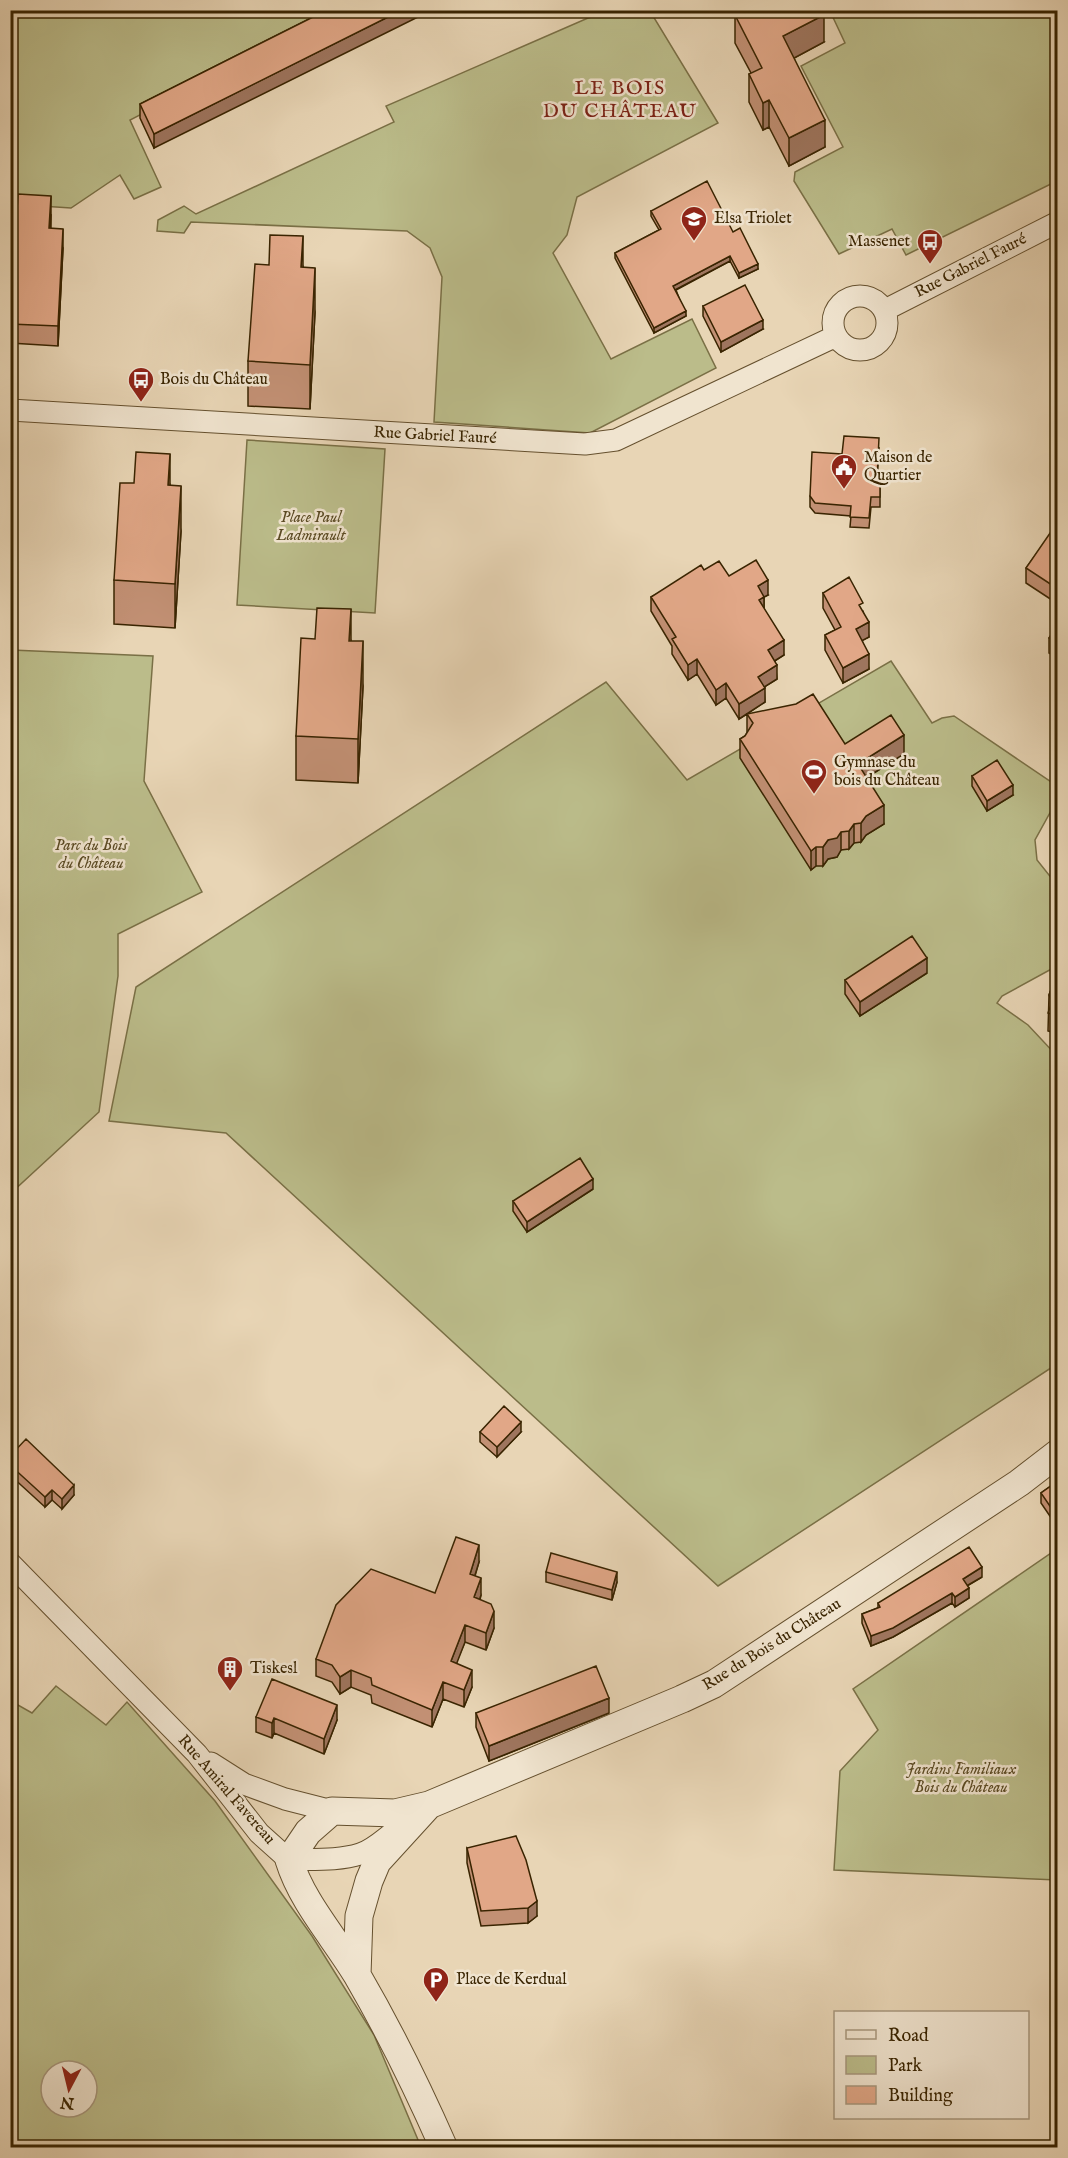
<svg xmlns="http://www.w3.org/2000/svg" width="1068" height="2158" font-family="'IM FELL English',serif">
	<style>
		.green { fill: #bbbc8a; stroke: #7a7046; stroke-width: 1.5; fill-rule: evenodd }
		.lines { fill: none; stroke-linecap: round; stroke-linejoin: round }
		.minor-casing { stroke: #65502e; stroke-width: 23 }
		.tertiary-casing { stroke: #65502e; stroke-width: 29 }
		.minor { stroke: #f0e4cf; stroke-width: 21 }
		.tertiary { stroke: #f0e4cf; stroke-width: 27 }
		.wall { fill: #c29074; stroke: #392401; stroke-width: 1.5 }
		.shaded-wall { fill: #9e755e; stroke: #392401; stroke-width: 1.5 }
		.building { fill: #e1a787; stroke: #392401; stroke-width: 1.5 }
		.labels { text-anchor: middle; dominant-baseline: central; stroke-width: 5; stroke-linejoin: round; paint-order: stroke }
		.poi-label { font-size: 16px; fill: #392401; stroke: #f0e4cf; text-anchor: start }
		.street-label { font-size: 16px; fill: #392401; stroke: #f0e4cf }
		.park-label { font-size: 16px; font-style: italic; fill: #5a4a23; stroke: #f0e4cf }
		.quarter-label { font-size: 20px; letter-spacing: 1.5px; fill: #7a1f14; stroke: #f0e4cf }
	</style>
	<rect width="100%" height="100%" fill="#e8d5b5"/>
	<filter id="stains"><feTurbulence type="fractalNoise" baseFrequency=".00333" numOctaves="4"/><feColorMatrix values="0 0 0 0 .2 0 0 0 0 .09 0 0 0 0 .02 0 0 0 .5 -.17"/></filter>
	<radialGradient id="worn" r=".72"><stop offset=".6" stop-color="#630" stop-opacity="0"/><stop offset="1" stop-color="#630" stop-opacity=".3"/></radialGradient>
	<path class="green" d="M308 10 315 24 130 120 161 187 134 199 120 175 71 208 11 204 10 11Z
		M613 11H650L718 123 577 197 567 235 553 253 611 359 692 319 716 368 590 433 434 422 442 277 430 248 407 231 191 222 184 233 157 231 158 220 184 206 196 214 394 122 386 106 588 18Z
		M830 11H1057V181L906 255 892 229 839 254 794 181 795 172 843 147 801 66 845 43Z
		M247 440 385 449 375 613 237 605Z
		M11 650 153 656 144 781 202 892 118 934V976L99 1112 11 1193Z
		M891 661 932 723 942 718 954 716 1057 786V800L1035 840 1037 860 1057 885V966L1002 996 997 1003 1028 1025 1057 1056V1364L718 1586 226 1133 109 1121 136 987 606 682 687 780Z
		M1057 1549V1880L834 1870 840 1771 878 1730 853 1689Z
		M56 1686 106 1725 127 1702 215 1801 312 1936 374 2035 421 2147H11V1701L32 1713ZM51 2071H87V2107H51Z"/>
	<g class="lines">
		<g class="minor-casing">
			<path id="minor" d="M833 323a27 27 0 1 1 54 0a27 27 0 1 1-54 0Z
				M885 310 1058 222
				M10 410 585 444 616 440 836 336
				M10 1563 197 1754 259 1833 289 1860C311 1859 338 1861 360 1854 373 1850 384 1839 395 1831
				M211 1763 244 1784 285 1799 332 1811"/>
		</g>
		<g class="tertiary-casing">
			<path id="tertiary" d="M357 1975 359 1916 369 1881 377 1862 429 1805
				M444 2148C418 2089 389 2030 357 1975 334 1937 302 1902 289 1860L308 1832 332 1811 395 1813 429 1805 682 1699 714 1684 1019 1483 1058 1453"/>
		</g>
		<use href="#minor" class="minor"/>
		<use href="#tertiary" class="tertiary"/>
	</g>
	<path class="wall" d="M327 10 154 148 140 118V104Z
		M735 15 824 42 794 58 825 147 789 166 769 127 763 130 749 102V74L751 73 735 43Z
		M651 211 733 232 758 269 739 278 730 261 676 290 686 316 654 333 615 258V253L659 230 651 216Z
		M51 215V228L63 248 58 346 10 343V226H16Z
		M303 267 315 312 310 409 248 406V361Z
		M703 306 763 329 721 352 703 316Z
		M879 448 877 480 880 483V507H871L869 528 850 527 851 516 815 513 810 507V496L842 454Z
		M170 485 181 531 175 628 114 624V580Z
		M1058 524V604L1026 583V568Z
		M704 570 768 595 764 597V609L784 655 775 661 777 679 764 687 765 702 747 714 845 744 904 754 866 778 884 824 866 835 861 842 854 843 849 849 841 850 837 857 828 859 823 866H816L811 870 740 758V739L745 736 747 733V714L739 719 726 698 716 705 697 674 688 680 672 654V646L651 611V597Z
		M823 593 863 611 869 637 862 640 869 669 843 683 825 650V635L835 630 823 608Z
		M1058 625V658L1049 653V638Z
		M351 641 363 686 358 783 296 780V736Z
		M972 776 1013 795 987 811 972 786Z
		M1058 971V1034L1048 1031 1049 995Z
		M927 973 860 1016 845 994V980Z
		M593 1189 527 1232 513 1211V1201Z
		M480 1432H521L497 1457 480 1442Z
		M10 1456 74 1495 62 1509 52 1500 45 1507 10 1475Z
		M1058 1481 1056 1525 1041 1503V1493Z
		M479 1562 475 1576 481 1595 480 1600 494 1628 486 1650 465 1642 456 1663 472 1687 464 1707 443 1699 432 1727 372 1703 371 1695 351 1687 340 1694 332 1682 316 1676V1659L435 1593Z
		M546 1572 617 1582 612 1600 546 1582Z
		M982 1577 967 1586 969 1598 955 1607 952 1603 893 1637 871 1646 862 1623V1614L878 1608V1603Z
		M476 1713H609L489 1761 476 1727Z
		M256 1717 337 1720 324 1754 274 1733 272 1738 256 1732Z
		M467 1848 537 1916 528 1923 481 1926 467 1863Z"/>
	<path class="shaded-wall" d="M402 10H432L154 148V134Z
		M824 15V42L783 64V36Z
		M769 100V127L763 130V103Z
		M825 120V147L789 166V138Z
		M51 196V215L49 247V228Z
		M63 229V248L58 346V326Z
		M303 236V281L301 267Z
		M730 256V261L673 291V286Z
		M758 264V269L739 278V273Z
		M315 268V312L310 409V365Z
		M686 311V316L654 333V328Z
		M763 320V329L721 352V342Z
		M170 454V499L168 485Z
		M181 486V531L175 628V584Z
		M768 580V595L762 598 764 597V612L759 615 758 586Z
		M351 609V654L349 641Z
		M869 622V637L856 644V629Z
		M784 640V655L768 665V650Z
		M363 641V686L358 783V739Z
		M869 654V669L843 683V668Z
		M697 659V674L688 680V665Z
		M777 665V679L758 691V677Z
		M726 683V698L716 705V690Z
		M765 688V702L739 719V704Z
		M904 735V754L858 783V764Z
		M1013 785V795L987 811V801Z
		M884 805V824L866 835 861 842V823L866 816Z
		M854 824V843L849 849V831Z
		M841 832V850L837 857 828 859 823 866V847L828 840Z
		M816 847V866L811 870V851Z
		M927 958V973L860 1016V1002Z
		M593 1179V1189L527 1232V1222Z
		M521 1422V1432L497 1457V1447Z
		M74 1485V1495L62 1509V1499Z
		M52 1490V1500L45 1507V1497Z
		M1058 1514V1524L1056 1525V1515Z
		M479 1545V1562L470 1591V1574Z
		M982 1567V1577L963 1588V1579Z
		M617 1572V1582L612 1600V1590Z
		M481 1578V1595L474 1615V1597Z
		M969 1588V1598L955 1607V1597Z
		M952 1593V1603L893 1637 871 1646V1636Z
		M494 1611V1628L486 1650V1633Z
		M465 1625V1642L451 1678V1661Z
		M351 1670V1687L340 1694V1677Z
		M472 1670V1687L464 1707V1690Z
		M443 1682V1699L432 1727V1710Z
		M609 1698V1713L489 1761V1746Z
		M337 1705V1720L324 1754V1739Z
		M274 1718V1733L272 1738V1723Z
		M537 1901V1916L528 1923V1908Z"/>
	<path class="building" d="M327 10H402L154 134 140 104Z
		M745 10H822L824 15 783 36 825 120 789 138 769 100 763 103 749 74 762 68 735 15Z
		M707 181 733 232 740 228 758 264 739 273 730 256 673 286 686 311 654 328 615 253 661 229 651 211Z
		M18 194 51 196 49 228 63 229 58 326 10 324V226H16Z
		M270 235 303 236 301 267 315 268 310 365 248 361 255 264 269 265Z
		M745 285 763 320 721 342 703 306Z
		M844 436 879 438 877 479 880 483V497H871L869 518 850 517 851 506 815 503 810 496 812 452 842 454Z
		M136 452 170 454 168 485 181 486 175 584 114 580 120 483H134Z
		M1057 523 1058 524V589L1026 568Z
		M756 560 768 580 758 586 764 597 759 600 784 640 768 650 777 665 758 677 765 688 739 704 726 683 716 690 697 659 688 665 672 639 676 637 651 597 701 565 704 570 719 561 729 576Z
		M849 577 863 603 859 605 869 622 856 629 869 654 843 668 825 635 841 627 823 593Z
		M317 608 351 609 349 641H363L358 739 296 736 301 638 315 639Z
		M1058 625V643L1049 638Z
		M813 694 845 744 891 715 904 735 858 764 884 805 866 816 861 823 854 824 849 831 841 832 837 838 828 840 823 847H816L811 851 740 739 745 736 753 723 747 714 796 704Z
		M997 760 1013 785 987 801 972 776Z
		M912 936 927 958 860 1002 845 980Z
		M1058 971V1016L1048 1013 1052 1002 1049 995Z
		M580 1158 593 1179 527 1222 513 1201Z
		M504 1406 521 1422 497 1447 480 1432Z
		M26 1439 74 1485 62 1499 52 1490 45 1497 10 1465V1456Z
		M1058 1481V1514L1056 1515 1041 1493Z
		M456 1537 479 1545 470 1574 481 1578 474 1597 491 1604 494 1611 486 1633 465 1625 451 1661 472 1670 464 1690 443 1682 432 1710 372 1685 371 1678 351 1670 340 1677 332 1665 316 1659 336 1605 371 1569 435 1593Z
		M969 1547 982 1567 963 1579 969 1588 955 1597 952 1593 893 1628 871 1636 862 1614 880 1607 878 1603Z
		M551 1553 617 1572 612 1590 546 1572Z
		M596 1666 609 1698 489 1746 476 1713Z
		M272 1679 337 1705 324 1739 274 1718 272 1723 256 1717Z
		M516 1836 526 1860 537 1901 528 1908 481 1911 467 1848Z"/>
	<defs>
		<g id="school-pin" transform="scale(1.35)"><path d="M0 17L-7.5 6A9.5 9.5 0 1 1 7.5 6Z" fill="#8f2418" stroke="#f0e4cf"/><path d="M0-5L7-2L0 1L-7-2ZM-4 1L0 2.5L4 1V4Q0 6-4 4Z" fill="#fff"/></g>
		<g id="bus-pin" transform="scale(1.35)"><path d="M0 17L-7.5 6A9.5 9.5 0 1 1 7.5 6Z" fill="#8f2418" stroke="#f0e4cf"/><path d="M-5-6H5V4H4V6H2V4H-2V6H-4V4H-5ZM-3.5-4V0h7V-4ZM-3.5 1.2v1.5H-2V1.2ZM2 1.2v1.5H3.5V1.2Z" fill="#fff"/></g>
		<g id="civic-pin" transform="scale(1.35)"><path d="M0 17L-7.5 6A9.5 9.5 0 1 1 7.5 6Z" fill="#8f2418" stroke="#f0e4cf"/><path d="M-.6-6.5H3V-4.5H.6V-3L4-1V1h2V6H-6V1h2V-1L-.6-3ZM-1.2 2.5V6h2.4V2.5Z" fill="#fff"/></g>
		<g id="stadium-pin" transform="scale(1.35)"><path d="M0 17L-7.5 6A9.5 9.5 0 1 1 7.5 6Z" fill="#8f2418" stroke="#f0e4cf"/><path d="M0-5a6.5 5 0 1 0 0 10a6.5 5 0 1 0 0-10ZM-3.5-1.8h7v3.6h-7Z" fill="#fff"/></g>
		<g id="building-pin" transform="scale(1.35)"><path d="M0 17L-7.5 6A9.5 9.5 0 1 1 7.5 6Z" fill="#8f2418" stroke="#f0e4cf"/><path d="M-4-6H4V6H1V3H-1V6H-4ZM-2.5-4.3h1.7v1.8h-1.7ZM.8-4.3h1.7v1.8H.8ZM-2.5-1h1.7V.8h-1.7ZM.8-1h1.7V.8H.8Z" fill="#fff"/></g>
		<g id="parking-pin" transform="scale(1.35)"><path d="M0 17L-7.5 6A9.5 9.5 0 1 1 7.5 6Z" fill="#8f2418" stroke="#f0e4cf"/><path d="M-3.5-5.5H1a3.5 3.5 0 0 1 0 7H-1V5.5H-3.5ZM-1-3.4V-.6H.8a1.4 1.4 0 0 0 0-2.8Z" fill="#fff"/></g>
	</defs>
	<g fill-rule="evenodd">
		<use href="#school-pin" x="694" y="219"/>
		<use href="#bus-pin" x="930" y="242"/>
		<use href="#bus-pin" x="141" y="380"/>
		<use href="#civic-pin" x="844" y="467"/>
		<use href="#stadium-pin" x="814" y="772"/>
		<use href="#building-pin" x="230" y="1669"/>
		<use href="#parking-pin" x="436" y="1980"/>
	</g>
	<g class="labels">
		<g class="poi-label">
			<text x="714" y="219">Elsa Triolet</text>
			<text x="910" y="242" text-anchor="end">Massenet</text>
			<text x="160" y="380">Bois du Château</text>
			<text x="864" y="458">Maison de<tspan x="864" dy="18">Quartier</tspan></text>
			<text x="834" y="763">Gymnase du<tspan x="834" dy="18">bois du Château</tspan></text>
			<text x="250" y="1669">Tiskesl</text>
			<text x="456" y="1980">Place de Kerdual</text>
		</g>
		<g class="street-label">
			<text transform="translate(971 266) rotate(-27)">Rue Gabriel Fauré</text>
			<text transform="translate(435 436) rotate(3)">Rue Gabriel Fauré</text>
			<text transform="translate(772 1645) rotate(-32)">Rue du Bois du Château</text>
			<text transform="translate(226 1790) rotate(49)">Rue Amiral Favereau</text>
		</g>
		<g class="park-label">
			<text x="311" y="518">Place Paul<tspan x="311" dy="18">Ladmirault</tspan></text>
			<text x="91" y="846">Parc du Bois<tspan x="91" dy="18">du Château</tspan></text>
			<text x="961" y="1770">Jardins Familiaux<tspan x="961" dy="18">Bois du Château</tspan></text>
		</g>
		<g class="quarter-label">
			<text x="620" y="88">LE BOIS<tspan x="620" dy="23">DU CHÂTEAU</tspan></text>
		</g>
	</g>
	<rect width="1068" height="2158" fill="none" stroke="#e8d5b5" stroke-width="36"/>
	<rect x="12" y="12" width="1044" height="2134" fill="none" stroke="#392401" stroke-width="3"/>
	<rect x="18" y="18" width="1032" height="2122" fill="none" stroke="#392401" stroke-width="1.5"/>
	<rect x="834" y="2011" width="195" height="108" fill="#f0e4cf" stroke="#a7977d" stroke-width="1.5"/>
	<rect x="846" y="2030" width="30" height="9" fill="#f0e4cf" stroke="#a7977d" stroke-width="1.5"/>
	<text x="888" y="2041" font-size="18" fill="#392401">Road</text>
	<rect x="846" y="2056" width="30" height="18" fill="#bbbc8a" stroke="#a7977d" stroke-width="1.5"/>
	<text x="888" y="2071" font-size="18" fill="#392401">Park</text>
	<rect x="846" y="2086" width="30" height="18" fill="#e1a787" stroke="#a7977d" stroke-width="1.5"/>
	<text x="888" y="2101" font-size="18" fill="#392401">Building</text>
	<g transform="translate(69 2089) rotate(187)"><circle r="28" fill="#f0e4cf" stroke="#a7977d" stroke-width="1.5"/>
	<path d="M0-4.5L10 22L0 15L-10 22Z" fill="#8f2418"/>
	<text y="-9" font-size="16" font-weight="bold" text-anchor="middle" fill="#392401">N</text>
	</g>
	<rect width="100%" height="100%" filter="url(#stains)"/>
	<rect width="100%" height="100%" fill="url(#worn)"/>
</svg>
